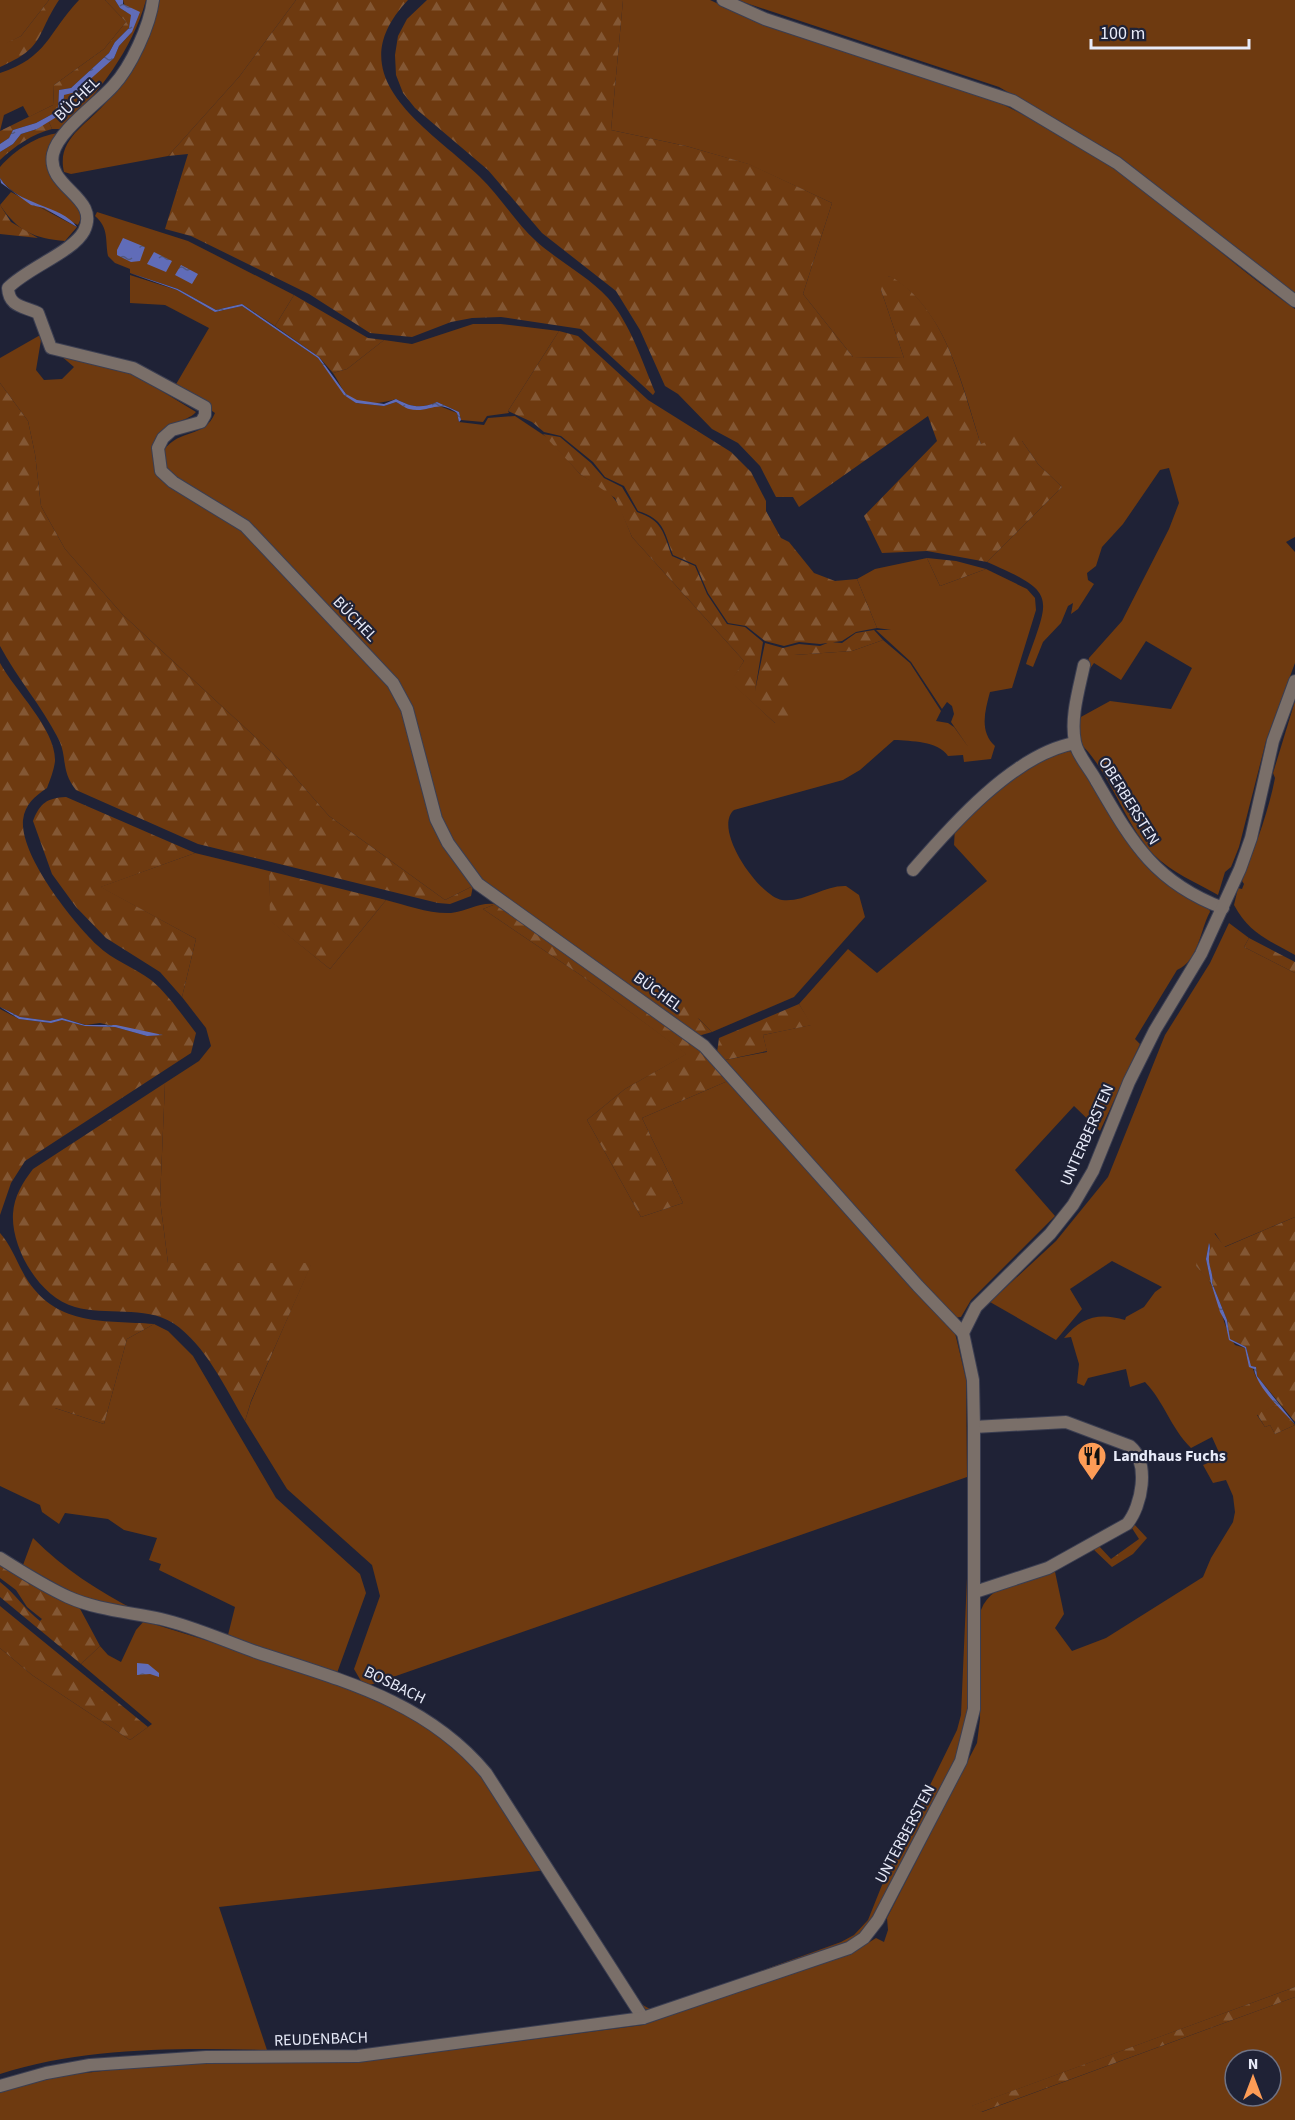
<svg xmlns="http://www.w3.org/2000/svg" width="1295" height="2120" font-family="'Source Sans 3',sans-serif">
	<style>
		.grass { fill: #6e3a10; fill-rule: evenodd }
		.forest { fill: url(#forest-firs) }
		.water { fill: url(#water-ripples) }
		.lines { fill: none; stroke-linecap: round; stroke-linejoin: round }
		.minor-casing { stroke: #3b3e51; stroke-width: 14 }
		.tertiary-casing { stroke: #3b3e51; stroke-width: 14 }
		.minor { stroke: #7a6f69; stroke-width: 12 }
		.tertiary { stroke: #7a6f69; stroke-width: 12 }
		.labels { text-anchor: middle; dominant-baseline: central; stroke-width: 4.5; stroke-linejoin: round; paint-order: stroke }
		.street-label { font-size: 16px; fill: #e7eaf8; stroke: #1f2236 }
		.poi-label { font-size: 16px; font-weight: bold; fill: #e7eaf8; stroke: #1f2236; text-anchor: start }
	</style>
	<defs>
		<pattern id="forest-firs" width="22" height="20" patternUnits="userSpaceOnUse" patternTransform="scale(1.5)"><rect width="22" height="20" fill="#6e3a10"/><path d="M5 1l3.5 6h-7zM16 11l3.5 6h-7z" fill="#835734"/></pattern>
		<pattern id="water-ripples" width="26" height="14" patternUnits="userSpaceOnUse" patternTransform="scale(1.5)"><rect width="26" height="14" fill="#606cb8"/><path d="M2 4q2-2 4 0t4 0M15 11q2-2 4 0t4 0" fill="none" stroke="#525981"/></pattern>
	</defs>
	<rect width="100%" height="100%" fill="#1f2236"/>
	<path class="grass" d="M0 0H49L21 36 2 46H0Z
		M79 0H105L126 22 104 49 54 85 53 105 29 117 23 106 4 115 0 131V73C48 57 47 34 79 0Z
		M123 0H146C132 51 99 91 64 129H52L48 120 63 113 64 95 114 58 119 46 132 32Z
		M155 0H296L239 77 168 156 71 174 64 172C56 138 88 125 107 101 130 72 141 34 155 0Z
		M623 0H710L763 25 981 94C1026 115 1072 140 1114 168 1176 212 1232 265 1295 309V537L1286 542 1295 552V663L1266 741 1239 847 1231 867 1225 872 1218 895C1197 883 1171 872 1154 855 1123 822 1112 774 1079 742V718L1110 701 1171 709 1192 668 1146 641 1121 680 1094 663 1084 677 1089 658 1122 621 1169 529 1179 503 1169 468 1160 470 1123 524 1102 547 1096 566 1087 573 1088 580 1094 584 1078 609 1071 614 1073 603 1068 606 1061 623 1043 642 1033 667 1026 664C1050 595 1058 593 987 562L1062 487 1038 464 1022 441 981 444C962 386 947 309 889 276L881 290 904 358 853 357 803 294 832 203 748 164 686 146 611 130Z
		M737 0H1295V295L1120 157 999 87Z
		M60 133 50 156 82 216 78 225C55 213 12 198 0 178V167C15 150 37 135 60 133Z
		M11 192 77 227 65 241C34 238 18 232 0 205Z
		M97 212 188 241 294 295 275 326 242 304 216 310 178 289 130 273V269L115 263 108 256C105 239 109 228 95 216Z
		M130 275 177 290 215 312 242 306 318 358 345 395 356 403 384 406 396 402C411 410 422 411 437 405L457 413 459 422 484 425 488 418 515 416 548 438 580 474 609 492 619 505 632 537 744 661 731 682 775 723 794 655 852 651 883 640 910 663 941 711 936 721 948 723 954 727 969 748 951 722 954 714 952 706 947 702 942 709 911 662 876 630H891L877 628 857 579 875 569 927 558 940 586 986 569 1027 589 1035 598 1036 610 1012 688 990 692C985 711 979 731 995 746L991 759 964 762 963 755 948 756C938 741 911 741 894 740L860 770 843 780 734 810C712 829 759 896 782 900 803 903 825 885 846 886L859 895 865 917 794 997 712 1032 699 1019 639 994 497 895 471 870 439 818 408 702 263 536 167 470 164 450C180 428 204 439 215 413L175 386 209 328 165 305 130 303Z
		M473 324H501L559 331 508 411 509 413 487 416 483 422 461 420 459 412 437 402C421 409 411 407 396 399 382 404 358 406 346 394 341 388 338 380 333 373L347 369 384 340 412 344Z
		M42 334 36 370 44 380 62 379 74 367 60 355 124 368 196 412C191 418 183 419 176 424 155 436 151 456 160 476L258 542 395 692 408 729 432 822 473 886 445 900 329 816 279 759 123 615 65 549 41 506 35 454 28 421 0 383V358Z
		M1295 701V955C1268 940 1249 933 1234 905L1238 888 1242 889 1244 884 1242 881C1255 846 1268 814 1275 778L1273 773Z
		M1065 750 1073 752 1078 759 1133 849 1146 866 1209 907 1210 912C1200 929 1199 961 1177 970L1135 1039 1140 1044 1100 1131 1074 1106 1015 1170 1055 1216 971 1300 961 1317 953 1318 725 1060 767 1052 763 1035 811 1025 799 1004 848 949 877 973 987 881 954 845 955 827 1016 776 1058 751Z
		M195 853 269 871 271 921 330 969 386 900C406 905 429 914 451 913 469 911 477 902 496 904L483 909 582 976 687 1054 625 1089 587 1120 641 1217 683 1203 642 1118 730 1080 955 1333 966 1379 967 1476H970V1681L966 1729 956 1762 877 1914 855 1940 653 2011 644 2009 639 2003 650 2009 675 2002 841 1942 854 1935 868 1920 886 1875 957 1730 961 1715 967 1578V1477L370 1685 361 1681 354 1669 380 1596 372 1565 287 1489 245 1421 251 1402 311 1264 168 1263 160 1200 165 1083 199 1061 211 1046 206 1028 182 997 196 939 100 887Z
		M1229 923 1249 938 1244 947 1295 973V1217L1224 1247 1215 1233 1196 1266C1201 1272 1208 1277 1211 1284 1222 1305 1222 1326 1235 1345L1245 1348 1256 1377 1278 1404 1257 1415 1265 1427 1270 1425 1275 1434 1295 1425V1987L972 2106 982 2112 1295 1997V2120H0V2089L68 2075 136 2067 217 2060 389 2058 643 2025 852 1953 876 1938 884 1942 888 1930 887 1918 977 1743 980 1719 981 1610C991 1583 1030 1577 1054 1567L1064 1614 1055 1628 1072 1651 1106 1638 1203 1577 1211 1558 1233 1522 1235 1512 1233 1496 1226 1480 1213 1483 1203 1465 1221 1457 1212 1437 1191 1448C1170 1427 1165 1403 1145 1382L1130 1387 1126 1369 1088 1378 1084 1386 1077 1383 1079 1364 1071 1337 1064 1338C1081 1317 1099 1312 1125 1320L1126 1317 1144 1307 1155 1292 1162 1287 1112 1261 1070 1289 1082 1309 1056 1340 990 1302 1056 1241 1108 1177 1165 1035 1210 963ZM1235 2060H1271V2096H1235Z
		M154 1324 168 1331 193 1356 276 1498 360 1574 366 1593 337 1673 227 1639 235 1607 159 1570 161 1564 149 1560 157 1538 124 1530 108 1519 65 1513 59 1524 42 1512 40 1505 0 1486V1408H55L104 1424 127 1339Z
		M33 1538C64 1569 98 1591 137 1611L95 1602 71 1592 23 1565Z
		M144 1621 305 1671 393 1704 467 1756 547 1870 219 1907 267 2050C178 2048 85 2047 0 2074V1648L32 1675 130 1740 152 1724 81 1664 100 1646 108 1655 121 1662 136 1630Z"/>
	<path class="forest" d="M49 0H59C35 36 46 47 0 67V46L21 36Z
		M105 0H115L120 8 131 15 129 28 115 42 109 53 71 88 59 90 58 111 36 123 13 130 9 138 0 144V131L53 105 54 85 104 49 126 22Z
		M296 0H408C335 77 429 128 479 176 500 196 515 222 536 241 558 261 588 276 608 298 630 323 642 361 655 392L653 395 581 329 501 317 472 318 451 322 412 337 370 333 309 294 191 236 165 229 188 154 168 156 239 77Z
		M427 0H623L611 130 686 146 749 164 832 203 803 294 853 357 904 358 881 290 883 278 890 276C947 309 961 385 981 444L1009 432 1022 441 1038 464 1062 487 987 562 927 551 882 553 864 516 937 441 928 416 799 507 793 497H776L760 466 738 443 712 429 678 394 665 386 640 330 616 291 542 233 488 170 415 108 403 93 396 75 395 55 398 36 407 19Z
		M48 120 52 129C32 134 15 146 0 160V152L13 144 21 134 37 129Z
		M0 205 11 222 38 238 0 234Z
		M294 295 368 338 384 340 347 369 333 373 319 357 275 326Z
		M559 331 578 336 648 400 731 452 751 472 766 501V511L781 538 789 542 814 573 835 581 857 579 877 628 856 632 842 641 820 644 799 642 784 646 765 641 746 626 728 623 708 593 696 565 673 555C664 531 664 519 638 511L624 486 605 477 593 462 561 436 544 432 532 422 508 411Z
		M0 383 28 421 35 454 41 506 65 549 123 615 279 759 329 816 445 900 473 886 471 896 450 904 438 903 198 844 76 790C60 770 68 757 58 738 41 705 17 678 0 646Z
		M543 434 560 437 591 463 604 478 622 487 637 512C663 521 663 532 672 556L695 566 707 594 727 624 745 627 763 642 755 691 765 643 783 648 799 644 820 646 830 642 842 643 856 633 874 630 883 640 852 651 794 655V715L775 723 730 682 744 661 632 537 615 498 580 474Z
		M927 558 956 561 986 569 940 586Z
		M0 663C15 691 56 729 55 761 54 770 50 780 47 788 35 796 25 804 23 820 20 856 72 921 97 945 112 960 134 967 151 980 168 994 182 1015 196 1033L191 1053 25 1161 11 1183 0 1215V1009L19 1019 50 1023 62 1020 85 1026 115 1027 147 1036 163 1034H147L100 1023 86 1025 62 1018 50 1021 20 1017 0 1007Z
		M66 797 195 853 101 887 196 939 182 997 160 972 106 938 76 907 52 874 33 821C40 803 47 798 66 797Z
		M269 871 386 900 330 969 270 921Z
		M496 904 700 1048 730 1080 642 1118 683 1203 641 1217 587 1120 625 1089 686 1054 582 976 483 909Z
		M1249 938 1295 962V973L1244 947Z
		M667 988 712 1032 698 1036 639 994Z
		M799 1004 812 1025 763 1035 767 1051 725 1060 717 1053 719 1038Z
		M165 1083 160 1200 168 1263H312L251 1401 245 1421C225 1388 206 1345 173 1323 144 1305 106 1316 75 1307 40 1298 11 1248 13 1214 14 1196 23 1182 33 1169Z
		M1295 1217V1422L1257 1376 1256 1367 1251 1366 1246 1347 1230 1339 1227 1320 1212 1283C1214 1274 1208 1267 1208 1258 1209 1252 1211 1250 1209 1243L1206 1259 1211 1283 1196 1266 1200 1245 1214 1233 1225 1247Z
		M0 1233C12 1246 18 1266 28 1281 59 1327 105 1320 154 1324L127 1339 104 1424 55 1408H0Z
		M1278 1404 1295 1425 1275 1434 1270 1425 1265 1427 1257 1414Z
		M1133 1523 1147 1538 1133 1554 1112 1567 1092 1548 1098 1545 1111 1559 1139 1539 1130 1525Z
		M0 1564 78 1605 100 1646 81 1664 0 1597V1582C16 1594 24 1609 40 1621L42 1619 27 1607 16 1590 0 1578Z
		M0 1606 148 1727 130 1740 32 1675 0 1648Z
		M1295 1987V1997L981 2112 971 2106Z"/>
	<path class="water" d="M115 0H123V4L140 12 132 32 119 46 114 58 76 92 64 95 63 113 37 129 21 134 13 144 0 152V144L9 138 13 130 36 123 58 111 59 90 71 88 109 53 115 42 129 28 131 15 120 8Z
		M0 178C16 205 62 205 77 227L44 208 31 205 1 183Z
		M123 238 145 247 140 261 131 262 117 255V250Z
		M154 252 172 261 166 272 147 264Z
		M181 265 198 274 192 284 175 275Z
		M130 273 178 289 216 310 242 304 319 357 346 394 357 400 384 404 396 399C411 407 421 409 437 402L459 412 461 420 459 422 457 413C437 398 429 414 409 409 405 408 400 404 396 402L384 406 356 403 344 395 318 358 242 306 215 312 177 290Z
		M0 1007 20 1017 50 1021 62 1018 85 1025H116L163 1035 147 1036 115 1027 85 1026 62 1020 51 1023 19 1019Z
		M1209 1243C1211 1248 1209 1251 1209 1257 1208 1266 1214 1274 1212 1283L1227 1320 1230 1339 1246 1347 1251 1366 1256 1367 1257 1376 1295 1424C1281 1410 1257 1387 1254 1369L1249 1367 1245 1348 1229 1340 1225 1321 1220 1312 1211 1283 1206 1259Z
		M137 1663 148 1664 159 1673V1677L150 1674 137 1675Z"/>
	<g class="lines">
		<g class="minor-casing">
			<path id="minor" d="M153 0C150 25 131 67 113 86 98 103 58 131 53 154 46 188 101 197 84 231 73 252 27 268 8 288 9 307 23 306 38 313L51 348 133 368 205 407V415L201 422 172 430 163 438 158 448 161 471 173 482 245 526 393 683 407 709 436 819 448 843 478 884 704 1046 918 1286 963 1333
				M1084 665C1079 689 1070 718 1075 742 1077 755 1091 770 1097 782 1132 842 1154 882 1223 908
				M913 870C951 826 1014 754 1075 743
				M974 1427 1066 1422 1130 1446C1150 1463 1142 1506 1127 1524L1048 1568 975 1592
				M0 1558C22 1572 44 1586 68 1597 97 1610 129 1612 161 1619 192 1626 225 1641 256 1652 341 1680 426 1701 486 1773L643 2018"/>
		</g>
		<g class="tertiary-casing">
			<path id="tertiary" d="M723 0 765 19 1013 101 1117 163 1295 301
				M0 2086 46 2073 90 2065 206 2057 358 2056 643 2018 849 1948 864 1938 878 1920 961 1761 974 1709V1427L973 1380 963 1333 976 1307 1050 1234 1073 1205 1093 1171 1129 1082 1155 1030 1201 954 1240 869 1251 838 1273 741 1295 681"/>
		</g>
		<use href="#minor" class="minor"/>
		<use href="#tertiary" class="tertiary"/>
	</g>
	<defs>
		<g id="restaurant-pin" transform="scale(1.5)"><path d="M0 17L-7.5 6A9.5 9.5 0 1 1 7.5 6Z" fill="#fd9c56" stroke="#1f2236"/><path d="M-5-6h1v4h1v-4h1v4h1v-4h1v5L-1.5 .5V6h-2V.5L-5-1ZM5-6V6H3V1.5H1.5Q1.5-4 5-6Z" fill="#111"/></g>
	</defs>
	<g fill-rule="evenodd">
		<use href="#restaurant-pin" x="1092" y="1456"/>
	</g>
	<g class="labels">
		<g class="street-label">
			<text transform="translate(77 99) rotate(-44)">BÜCHEL</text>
			<text transform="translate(355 619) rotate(46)">BÜCHEL</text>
			<text transform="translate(1129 801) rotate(58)">OBERBERSTEN</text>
			<text transform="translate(658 992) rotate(36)">BÜCHEL</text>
			<text transform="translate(1087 1135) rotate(-66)">UNTERBERSTEN</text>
			<text transform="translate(395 1685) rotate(26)">BOSBACH</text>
			<text transform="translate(905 1834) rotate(-62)">UNTERBERSTEN</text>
			<text transform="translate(321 2039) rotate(-2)">REUDENBACH</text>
		</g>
		<g class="poi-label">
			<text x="1113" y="1456">Landhaus Fuchs</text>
		</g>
	</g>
	<g transform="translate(1253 2078)"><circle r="28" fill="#1f2236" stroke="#6f7284" stroke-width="1.5"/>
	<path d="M0-4.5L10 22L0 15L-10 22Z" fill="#fd9c56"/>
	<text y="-9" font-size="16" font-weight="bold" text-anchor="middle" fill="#e7eaf8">N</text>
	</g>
	<path d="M1091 39v9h158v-9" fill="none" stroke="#e7eaf8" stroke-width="3"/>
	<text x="1100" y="39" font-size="18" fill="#e7eaf8" stroke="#1f2236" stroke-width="4.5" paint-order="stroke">100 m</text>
</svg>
